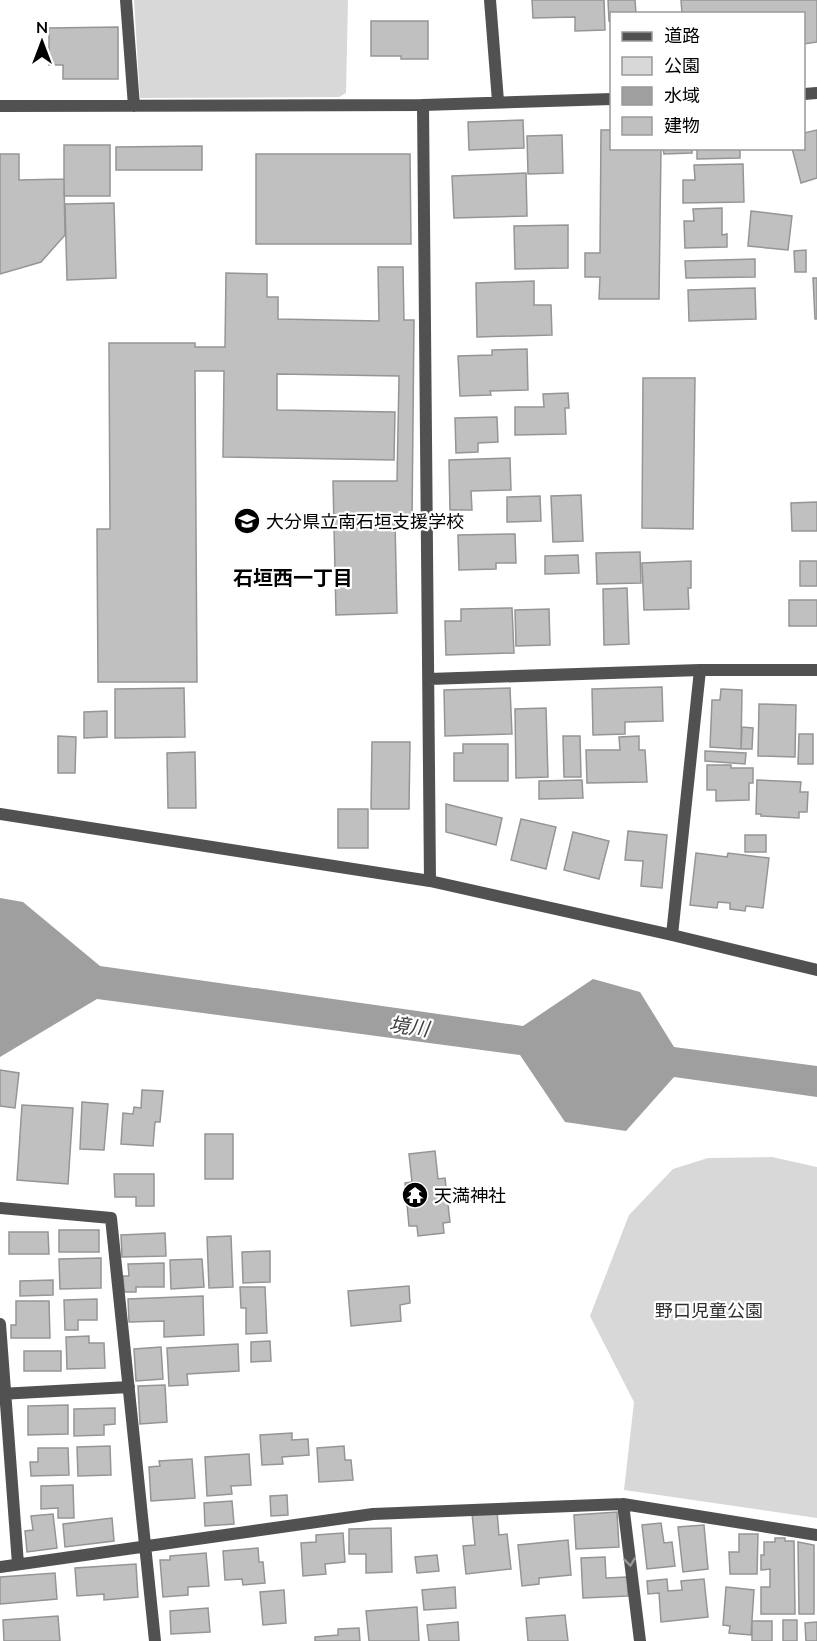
<svg xmlns="http://www.w3.org/2000/svg" width="817" height="1641" font-family="Mulish,'Noto Sans JP',sans-serif">
	<style>
		.green { fill: #d8d8d8 }
		.water { fill: #9f9f9f }
		.building { fill: #c0c0c0; stroke: #959595; stroke-width: 1.5 }
		.lines { fill: none; stroke-linecap: round; stroke-linejoin: round }
		.minor { stroke: #515151; stroke-width: 12 }
		.tertiary { stroke: #515151; stroke-width: 12 }
		.oneway { stroke: #979797 }
		.labels { text-anchor: middle; dominant-baseline: central; stroke-width: 4.5; stroke-linejoin: round; paint-order: stroke }
		.poi-label { font-size: 18px; fill: #000; stroke: #fff; text-anchor: start }
		.park-label { font-size: 18px; fill: #2f2f2f; stroke: #fff }
		.neighbourhood-label { font-size: 20px; font-weight: bold; fill: #000; stroke: #fff }
		.water-label { font-size: 20px; font-style: italic; fill: #404040; stroke: #fff }
	</style>
	<rect width="100%" height="100%" fill="#fff"/>
	<path class="green" d="M134 0H348L346 93 339 97 140 98Z
		M772 1157 817 1167V1518L624 1490 634 1402 590 1316 629 1215 673 1169 708 1158Z"/>
	<path class="water" d="M0 898 23 902 100 966 523 1026 593 979 640 992 674 1047 817 1066V1097L674 1077 626 1131 565 1122 520 1055 97 999 0 1057Z"/>
	<path class="building" d="M532 0H604L605 30 575 31V17L533 18Z
		M608 0H635L636 14H612V21H609Z
		M681 0H817V42L804 44V14H682Z
		M371 21H428V59H401V56H371Z
		M118 27V79H63V65H49V28Z
		M523 120 524 148 469 150 468 122Z
		M601 130H612V148H661L659 299H599L600 277H585V253H600Z
		M817 130V178L801 183 792 148H804V133Z
		M562 135 563 173 528 174 527 136Z
		M64 145H110V196H64Z
		M202 146V170H116V147Z
		M663 148H692V153L664 154Z
		M697 148H740V158L697 159Z
		M0 154H19V180L64 179 65 235 41 262 0 274Z
		M256 154H410L411 244H256Z
		M743 164 744 202 683 203V180H695L694 165Z
		M526 173 527 216 454 218 452 176Z
		M114 203 116 278 67 280 65 204Z
		M722 208V235L727 234V247L685 248 684 221H694L693 209Z
		M751 211 792 216 788 250 748 246Z
		M568 225V268L515 269 514 226Z
		M806 250V272H795L794 251Z
		M755 259V277L686 278 685 261Z
		M378 267H403L404 320H414L412 522 395 521 397 613 336 615 333 481H397L399 376 277 374V410L395 412 394 460 223 457 224 371H195L197 682H98L97 529H110L109 343H195V347H225L226 273 267 274V297H278V319L379 321Z
		M813 278H817V319H815Z
		M534 281V305H551L552 335 477 337 476 283Z
		M755 288 756 319 689 321 688 290Z
		M527 349 528 390 490 391 491 395 460 396 458 356 492 355V350Z
		M643 378H695L693 529 642 528Z
		M568 393 569 408H565L566 434 515 435V407H544L543 394Z
		M497 417 498 442 478 443V452L456 453 455 418Z
		M510 458 511 490 471 491 472 510H450L449 460Z
		M581 495 583 541 553 542 551 496Z
		M540 496 541 521 507 522V497Z
		M817 502V531H792L791 503Z
		M515 534 516 563H496V569L459 570 458 535Z
		M640 552 641 583 597 584 596 553Z
		M578 555 579 573 545 574V556Z
		M691 561V588H688L689 609 644 610 642 563Z
		M800 561H817V586H800Z
		M627 588 629 644 604 645 603 589Z
		M789 600H817V626H789Z
		M512 608 514 653 446 655 445 621H461V609Z
		M549 609 550 645 516 646 515 610Z
		M662 687 663 721 625 722V734L593 735 592 689Z
		M184 688 185 737 115 738V689Z
		M510 688 512 734 445 736 444 690Z
		M721 689 742 690 741 749 710 747 712 700H720Z
		M759 704 796 705 795 757 758 756Z
		M546 708 548 777 516 778 515 709Z
		M107 711V737L84 738V712Z
		M742 727 753 728 752 749H741Z
		M799 734H813V764H798Z
		M58 736 76 737 75 773H58Z
		M563 736H580L581 777H564Z
		M639 736V750H645L647 782 587 783 586 750H620L619 737Z
		M372 742H410L409 809H371Z
		M463 744H508V781H454V753H463Z
		M705 751 746 753 745 764 705 761Z
		M195 752 196 808H168L167 753Z
		M707 765H731V768H753V783H749V800L716 801V790H707Z
		M582 780 583 798 539 799V781Z
		M757 780 801 782 800 792H808L807 812H799V818L761 816V814H756Z
		M446 804 502 818 496 845 446 832Z
		M338 809H368V848H338Z
		M521 819 556 827 546 869 511 860Z
		M628 831 667 835 662 888 641 886 643 861 625 860Z
		M573 832 609 841 599 879 564 870Z
		M745 835H766V852H745Z
		M696 853 727 857 728 853 769 858 763 908 746 906 745 911 730 909V903L718 902 717 908 690 905Z
		M0 1070 19 1073 15 1108 0 1106Z
		M142 1090 163 1091 160 1122H155L153 1146 121 1144 123 1113 133 1114 134 1107 141 1108Z
		M82 1102 108 1104 104 1150 80 1149Z
		M22 1105 73 1108 68 1184 17 1180Z
		M205 1134H233V1179H205Z
		M435 1151 438 1179 445 1178 450 1222 443 1223 444 1233 418 1236 417 1226H409L405 1183 412 1182 409 1154Z
		M114 1174H154V1206H136V1197H115Z
		M59 1230H99V1252H59Z
		M9 1232H48L49 1254H9Z
		M165 1233 166 1256 122 1257 121 1235Z
		M231 1236 233 1287 209 1288 207 1237Z
		M270 1251V1282L243 1283 242 1252Z
		M101 1258V1288L60 1289 59 1259Z
		M202 1259 204 1287 171 1289 170 1260Z
		M164 1263V1287H136V1292H124L123 1276H129L128 1264Z
		M53 1280V1295L20 1296V1281Z
		M409 1286 410 1303 400 1305 401 1321 351 1326 348 1291Z
		M240 1287H265L267 1333 246 1334V1308H241Z
		M203 1296 204 1335 164 1337V1321L129 1322 128 1299Z
		M97 1299V1320H78V1330H65L64 1300Z
		M16 1301H49L50 1338H11V1325H16Z
		M89 1336V1343H104L105 1368 67 1369 66 1337Z
		M270 1341 271 1361 251 1362V1342Z
		M238 1344 239 1371 187 1374 188 1385 169 1386 167 1348Z
		M161 1347 163 1379 136 1381 134 1349Z
		M24 1351H61V1371H24Z
		M165 1385 167 1422 140 1424 138 1386Z
		M68 1405V1434L28 1435V1406Z
		M115 1408V1424L104 1425V1435L74 1436V1409Z
		M292 1433V1440L308 1439 309 1455 282 1457 283 1464 262 1465 260 1435Z
		M110 1446 111 1475 78 1476 77 1447Z
		M344 1446 345 1460H351L353 1480 319 1482 317 1448Z
		M38 1448H68L69 1475 31 1476 30 1462H38Z
		M249 1454 251 1485 231 1486 232 1494 207 1496 205 1457Z
		M192 1459 195 1498 151 1501 149 1467 160 1466 159 1461Z
		M73 1485 74 1518H58V1508L41 1509V1486Z
		M287 1495 288 1515 271 1516 270 1496Z
		M232 1501 234 1524 205 1526 204 1503Z
		M497 1511 499 1535 507 1534 511 1569 466 1574 463 1546 475 1545 472 1513Z
		M617 1512 619 1547 576 1549 574 1515Z
		M53 1514 57 1548 27 1552 25 1531 33 1530 31 1516Z
		M112 1518 114 1541 65 1547 63 1524Z
		M661 1523 664 1543 672 1542 675 1566 647 1569 642 1525Z
		M704 1525 708 1569 683 1572 678 1527Z
		M391 1528 392 1572 366 1573V1554H349V1529Z
		M343 1533 345 1562 325 1564 326 1574 303 1576 301 1543 316 1542V1535Z
		M739 1534H758L757 1574H730L729 1552H739Z
		M775 1538H785V1541H794L795 1614H761V1587H770V1569L761 1570V1555H764V1542H775Z
		M568 1540 571 1575 539 1578V1584L522 1586 518 1545Z
		M798 1542 814 1545V1614H799Z
		M258 1548 259 1562H263L265 1583 243 1585 242 1579 225 1580 223 1551Z
		M206 1553 209 1586 188 1587V1595L163 1597 160 1560H170V1556Z
		M437 1555 439 1571 417 1573 415 1557Z
		M605 1557 606 1578 627 1577 628 1596 583 1598 581 1558Z
		M136 1564 138 1597 104 1600V1594L77 1596 75 1568Z
		M55 1573 57 1599 0 1604V1577Z
		M667 1579 668 1591 682 1590 681 1581 704 1579 708 1617 661 1622 659 1593 648 1594 647 1581Z
		M455 1587 456 1608 424 1610 422 1590Z
		M726 1587 754 1590 751 1635 729 1633 730 1626 723 1625Z
		M284 1590 286 1623 263 1625 260 1592Z
		M417 1607 419 1641H369L366 1611Z
		M208 1608 210 1632 171 1634 170 1611Z
		M565 1615 568 1641H528L526 1618Z
		M58 1616 60 1641H4L3 1620Z
		M783 1620H797V1641H783Z
		M752 1621H772V1641H752Z
		M458 1622 459 1641H429L427 1625Z
		M817 1622V1641H806L805 1623Z
		M359 1628 360 1641H315V1637L338 1635V1629Z"/>
	<g class="lines">
		<path class="minor" d="M423 105 430 881
			M429 679 700 670H817
			M0 814 430 881 672 935 817 970
			M672 935 700 670
			M0 1208 111 1218 155 1641
			M0 1324 18 1564
			M0 1394 129 1387
			M623 1504 640 1641
			M0 1567 373 1514 623 1504 817 1535"/>
		<path class="tertiary" d="M126 0 134 106
			M490 0 498 101
			M804 94 817 93
			M0 106 423 105 612 99"/>
	</g>
	<defs><path id="oneway-chevron" d="M-2-3.5L2.5 0L-2 3.5" fill="none" stroke-width="1.6" stroke-linecap="round" stroke-linejoin="round" transform="scale(1.5)"/></defs>
	<use class="oneway" href="#oneway-chevron" transform="translate(630 1562) rotate(83)"/>
	<defs>
		<g id="school-disc" transform="scale(1.35)"><circle r="9.5" fill="#000" stroke="#fff"/><path d="M0-5L7-2L0 1L-7-2ZM-4 1L0 2.5L4 1V4Q0 6-4 4Z" fill="#fff"/></g>
		<g id="temple-disc" transform="scale(1.35)"><circle r="9.5" fill="#000" stroke="#fff"/><path d="M0-6L5-2H3V0L6.5 2.5H4V6H1.5V3h-3V6H-4V2.5H-6.5L-3 0V-2H-5Z" fill="#fff"/></g>
	</defs>
	<g fill-rule="evenodd">
		<use href="#school-disc" x="247" y="521"/>
		<use href="#temple-disc" x="415" y="1195"/>
	</g>
	<g class="labels">
		<g class="poi-label">
			<text x="266" y="521">大分県立南石垣支援学校</text>
			<text x="434" y="1195">天満神社</text>
		</g>
		<g class="park-label">
			<text x="709" y="1310">野口児童公園</text>
		</g>
		<g class="neighbourhood-label">
			<text x="293" y="577">石垣西一丁目</text>
		</g>
		<g class="water-label">
			<text transform="translate(409 1026) rotate(8)">境川</text>
		</g>
	</g>
	<rect x="610" y="12" width="195" height="138" fill="#ffffff" stroke="#999999" stroke-width="1.5"/>
	<rect x="622" y="32" width="30" height="9" fill="#515151" stroke="#999999" stroke-width="1.5"/>
	<text x="664" y="42" font-size="18" fill="#000000">道路</text>
	<rect x="622" y="57" width="30" height="18" fill="#d8d8d8" stroke="#999999" stroke-width="1.5"/>
	<text x="664" y="72" font-size="18" fill="#000000">公園</text>
	<rect x="622" y="87" width="30" height="18" fill="#9f9f9f" stroke="#999999" stroke-width="1.5"/>
	<text x="664" y="102" font-size="18" fill="#000000">水域</text>
	<rect x="622" y="117" width="30" height="18" fill="#c0c0c0" stroke="#999999" stroke-width="1.5"/>
	<text x="664" y="132" font-size="18" fill="#000000">建物</text>
	<g transform="translate(42 42)" stroke="#ffffff" stroke-width="4.5" paint-order="stroke">
	<path d="M0-4.5L10 22L0 15L-10 22Z" fill="#000000"/>
	<text y="-9" font-size="16" font-weight="bold" text-anchor="middle" fill="#000000">N</text>
	</g>
</svg>
